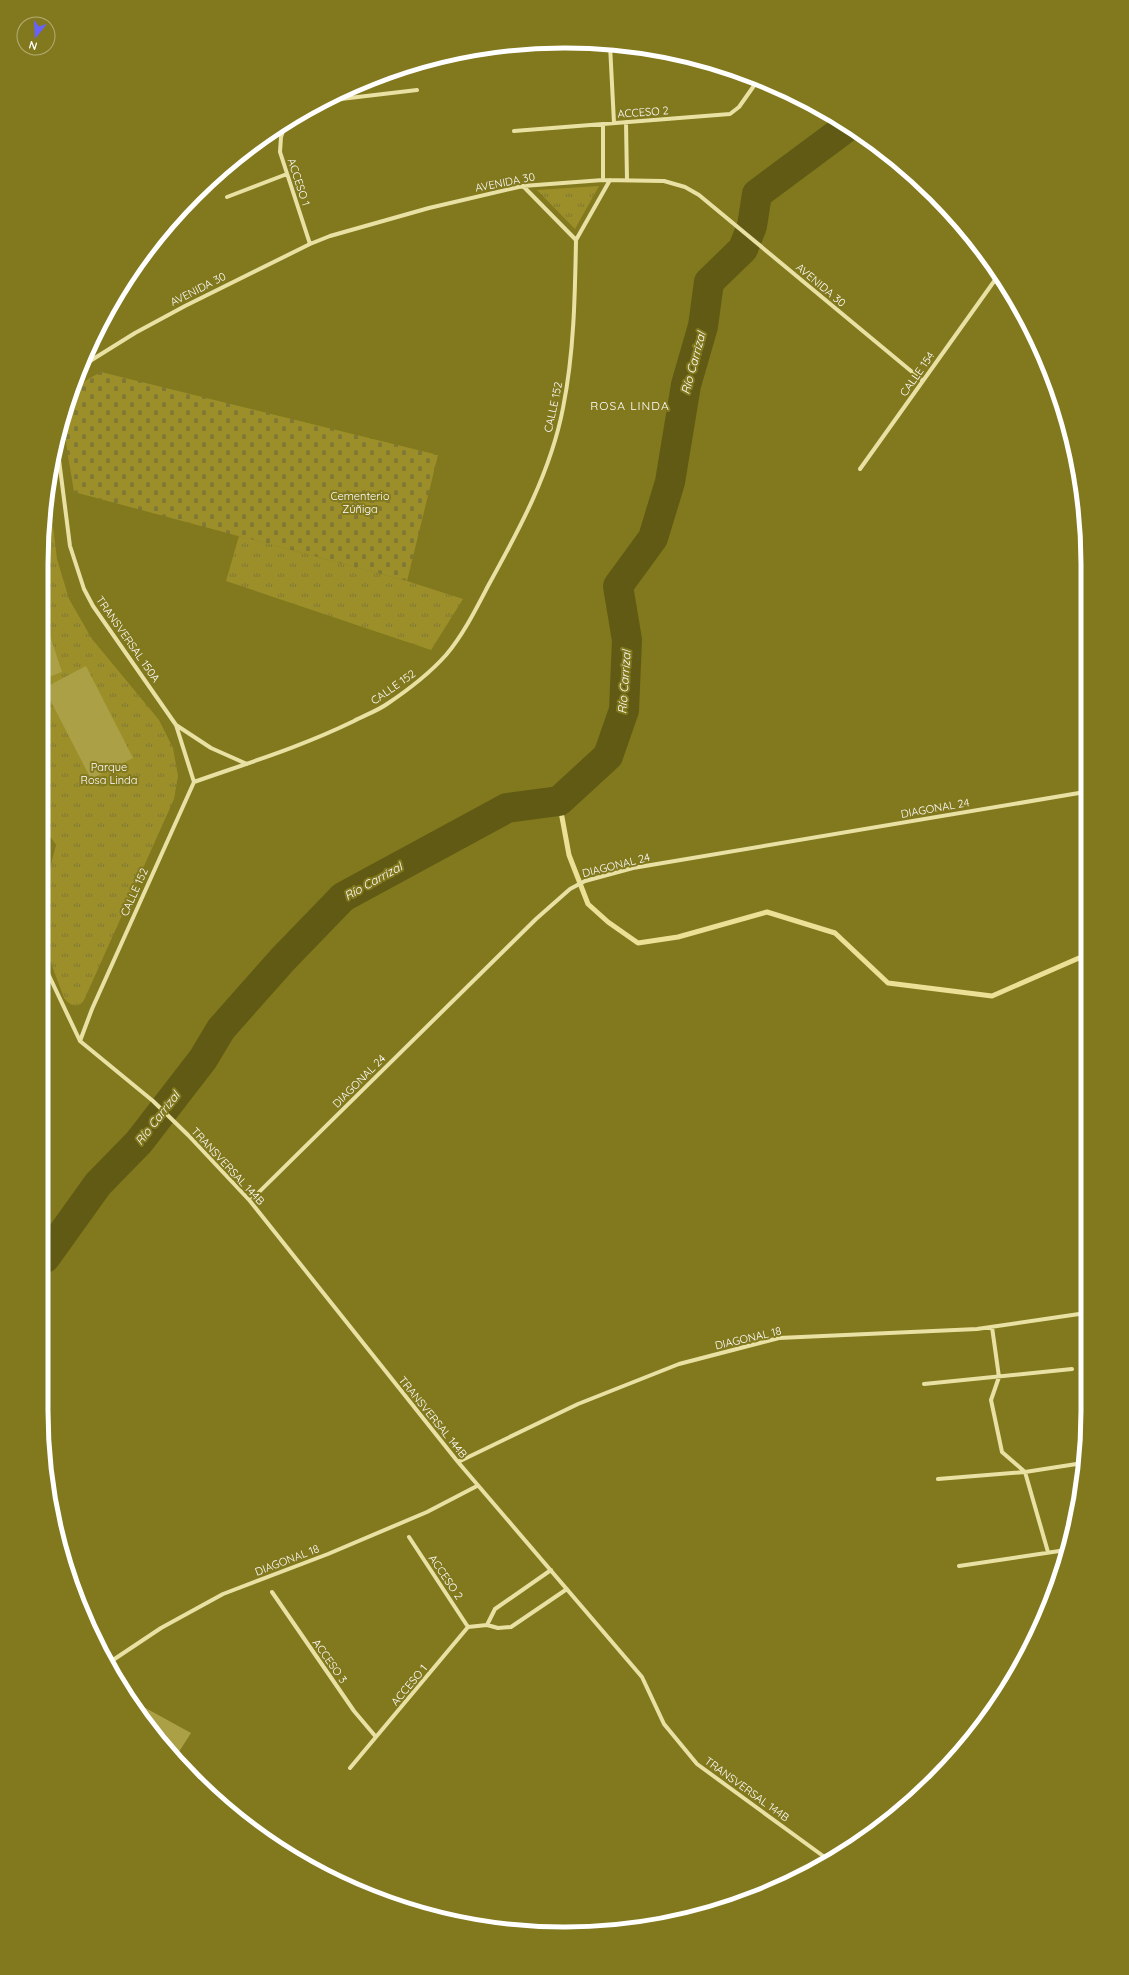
<svg xmlns="http://www.w3.org/2000/svg" width="1129" height="1975" font-family="Quicksand,sans-serif">
	<style>
		.cemetery { fill: url(#cemetery-stones) }
		.park { fill: url(#park-tufts) }
		.lines { fill: none; stroke-linecap: round; stroke-linejoin: round }
		.stream { stroke: #ebe096; stroke-width: 5 }
		.river { stroke: #605a14; stroke-width: 30 }
		.building { fill: #aba046 }
		.street { stroke: #e9e1a3; stroke-width: 4 }
		.labels { text-anchor: middle; dominant-baseline: central; stroke-width: 4; stroke-linejoin: round; paint-order: stroke }
		.street-label { font-size: 11px; fill: #fff; stroke: #82781d }
		.park-label { font-size: 11px; fill: #fff; stroke: #82781d }
		.water-label { font-size: 12px; font-style: italic; fill: #fff; stroke: #82781d }
		.neighbourhood-label { font-size: 12px; letter-spacing: 1px; fill: #fff; stroke: #82781d }
		.rim { fill: none; stroke: #fff; stroke-width: 5 }
	</style>
	<defs>
		<pattern id="cemetery-stones" width="16" height="16" patternUnits="userSpaceOnUse"><rect width="16" height="16" fill="#9c8f2a"/><path d="M2 7V4a2 2 0 0 1 4 0v3zM10 15v-3a2 2 0 0 1 4 0v3z" fill="#807836"/></pattern>
		<pattern id="park-tufts" width="24" height="20" patternUnits="userSpaceOnUse"><rect width="24" height="20" fill="#9c8f2a"/><path d="M3 7l-1-3M5 7V3M7 7l1-3M15 17l-1-3M17 17v-4M19 17l1-3" fill="none" stroke="#807836"/></pattern>
	</defs>
	<rect width="100%" height="100%" fill="#82781d"/>
	<path class="cemetery" d="M101 372 438 455 407 581 74 492C71 469 59 420 68 400 74 387 89 378 101 372Z"/>
	<path class="park" d="M599 186 575 229 537 190Z
		M49 495 57 559 69 599 92 639 159 720 173 748 178 776 174 799 85 998C80 1009 71 1007 64 998L44 944 43 896 56 845 43 826 42 530Z
		M239 536 407 581 463 599 431 650 226 581Z"/>
	<g class="lines">
		<path class="stream" d="M559 801 569 855 588 904 608 922 638 943 678 937 767 912 835 933 888 983 992 996 1079 958 1085 960"/>
		<path class="river" d="M45 1258 98 1184 139 1142 203 1059 221 1029 283 959 343 897 507 808 559 801 608 756 624 710 627 640 618 586 653 538 670 482 686 385 703 326 709 282 743 249 752 226 757 194 847 127"/>
	</g>
	<path class="building" d="M49 633 62 672 43 679V664L49 662 48 658 43 660 42 635Z
		M86 666 133 758 91 779 44 688Z
		M131 1700 191 1733 175 1758 149 1729Z"/>
	<g class="lines">
		<path class="street" d="M610 45 614 123
			M324 101 417 90
			M626 122 627 180
			M285 125 281 137 280 152 310 244
			M514 131 730 114 739 107 758 80
			M603 180V124
			M227 197 287 174
			M576 240 610 180
			M82 366 135 333 185 306 310 244 330 236 429 208 523 186 603 180 664 181 685 187 699 195 923 381
			M58 452 70 546 84 589 93 606 176 725 194 782
			M860 469 1000 273
			M176 725 211 748 247 764
			M44 965 80 1041 153 1101 188 1135 250 1201 458 1462 642 1677 664 1724 697 1764 830 1861
			M80 1041 92 1009 194 782C248 763 303 746 354 721 365 715 377 711 387 704 408 690 429 674 446 655 463 635 476 609 488 586 519 530 551 471 563 408 574 353 575 296 576 240L523 186
			M250 1201 536 919 570 889 585 881 633 868 1085 792
			M992 1327 999 1377 991 1400 1002 1452 1025 1472 1048 1552
			M924 1384 1072 1369
			M458 1462 578 1404 679 1364 779 1338 977 1329 1086 1313
			M938 1479 1025 1472 1083 1463
			M409 1537 468 1627
			M959 1566 1066 1550
			M272 1592 354 1711 376 1737
			M487 1625 495 1609 551 1570
			M110 1662 161 1628 223 1594 328 1554 427 1512 477 1486
			M350 1768 468 1627 487 1625 498 1628 511 1627 567 1589"/>
	</g>
	<g class="labels">
		<g class="street-label">
			<text transform="translate(643 112) rotate(-4)">ACCESO 2</text>
			<text transform="translate(299 182) rotate(72)">ACCESO 1</text>
			<text transform="translate(505 182) rotate(-11)">AVENIDA 30</text>
			<text transform="translate(821 285) rotate(40)">AVENIDA 30</text>
			<text transform="translate(198 289) rotate(-27)">AVENIDA 30</text>
			<text transform="translate(917 374) rotate(-55)">CALLE 154</text>
			<text transform="translate(553 407) rotate(-78)">CALLE 152</text>
			<text transform="translate(128 639) rotate(55)">TRANSVERSAL 150A</text>
			<text transform="translate(393 687) rotate(-35)">CALLE 152</text>
			<text transform="translate(935 808) rotate(-10)">DIAGONAL 24</text>
			<text transform="translate(616 865) rotate(-14)">DIAGONAL 24</text>
			<text transform="translate(134 892) rotate(-66)">CALLE 152</text>
			<text transform="translate(359 1081) rotate(-45)">DIAGONAL 24</text>
			<text transform="translate(228 1166) rotate(47)">TRANSVERSAL 144B</text>
			<text transform="translate(748 1338) rotate(-13)">DIAGONAL 18</text>
			<text transform="translate(433 1417) rotate(51)">TRANSVERSAL 144B</text>
			<text transform="translate(287 1560) rotate(-21)">DIAGONAL 18</text>
			<text transform="translate(446 1577) rotate(56)">ACCESO 2</text>
			<text transform="translate(330 1661) rotate(55)">ACCESO 3</text>
			<text transform="translate(409 1685) rotate(-50)">ACCESO 1</text>
			<text transform="translate(747 1789) rotate(36)">TRANSVERSAL 144B</text>
		</g>
		<g class="park-label">
			<text x="360" y="496">Cementerio<tspan x="360" dy="13">Zúñiga</tspan></text>
			<text x="109" y="767">Parque<tspan x="109" dy="13">Rosa Linda</tspan></text>
		</g>
		<g class="water-label">
			<text transform="translate(693 363) rotate(-75)">Río Carrizal</text>
			<text transform="translate(624 682) rotate(-86)">Río Carrizal</text>
			<text transform="translate(373 881) rotate(-29)">Río Carrizal</text>
			<text transform="translate(157 1118) rotate(-52)">Río Carrizal</text>
		</g>
		<g class="neighbourhood-label">
			<text x="630" y="405">ROSA LINDA</text>
		</g>
	</g>
	<path d="M0 0H1129V1975H0ZM564 48H565A516 516 0 0 1 1081 564V1411A516 516 0 0 1 565 1927H564A516 516 0 0 1 48 1411V564A516 516 0 0 1 564 48Z" fill="#82781d" fill-rule="evenodd"/>
	<path class="rim" d="M564 48H565A516 516 0 0 1 1081 564V1411A516 516 0 0 1 565 1927H564A516 516 0 0 1 48 1411V564A516 516 0 0 1 564 48Z"/>
	<g transform="translate(36 36) rotate(197)"><circle r="19" fill="#82781d" stroke="#b4ae77"/>
	<path d="M0-3L7 15L0 10L-7 15Z" fill="#6962f9"/>
	<text y="-6" font-size="11" font-weight="bold" text-anchor="middle" fill="#ffffff">N</text>
	</g>
</svg>
